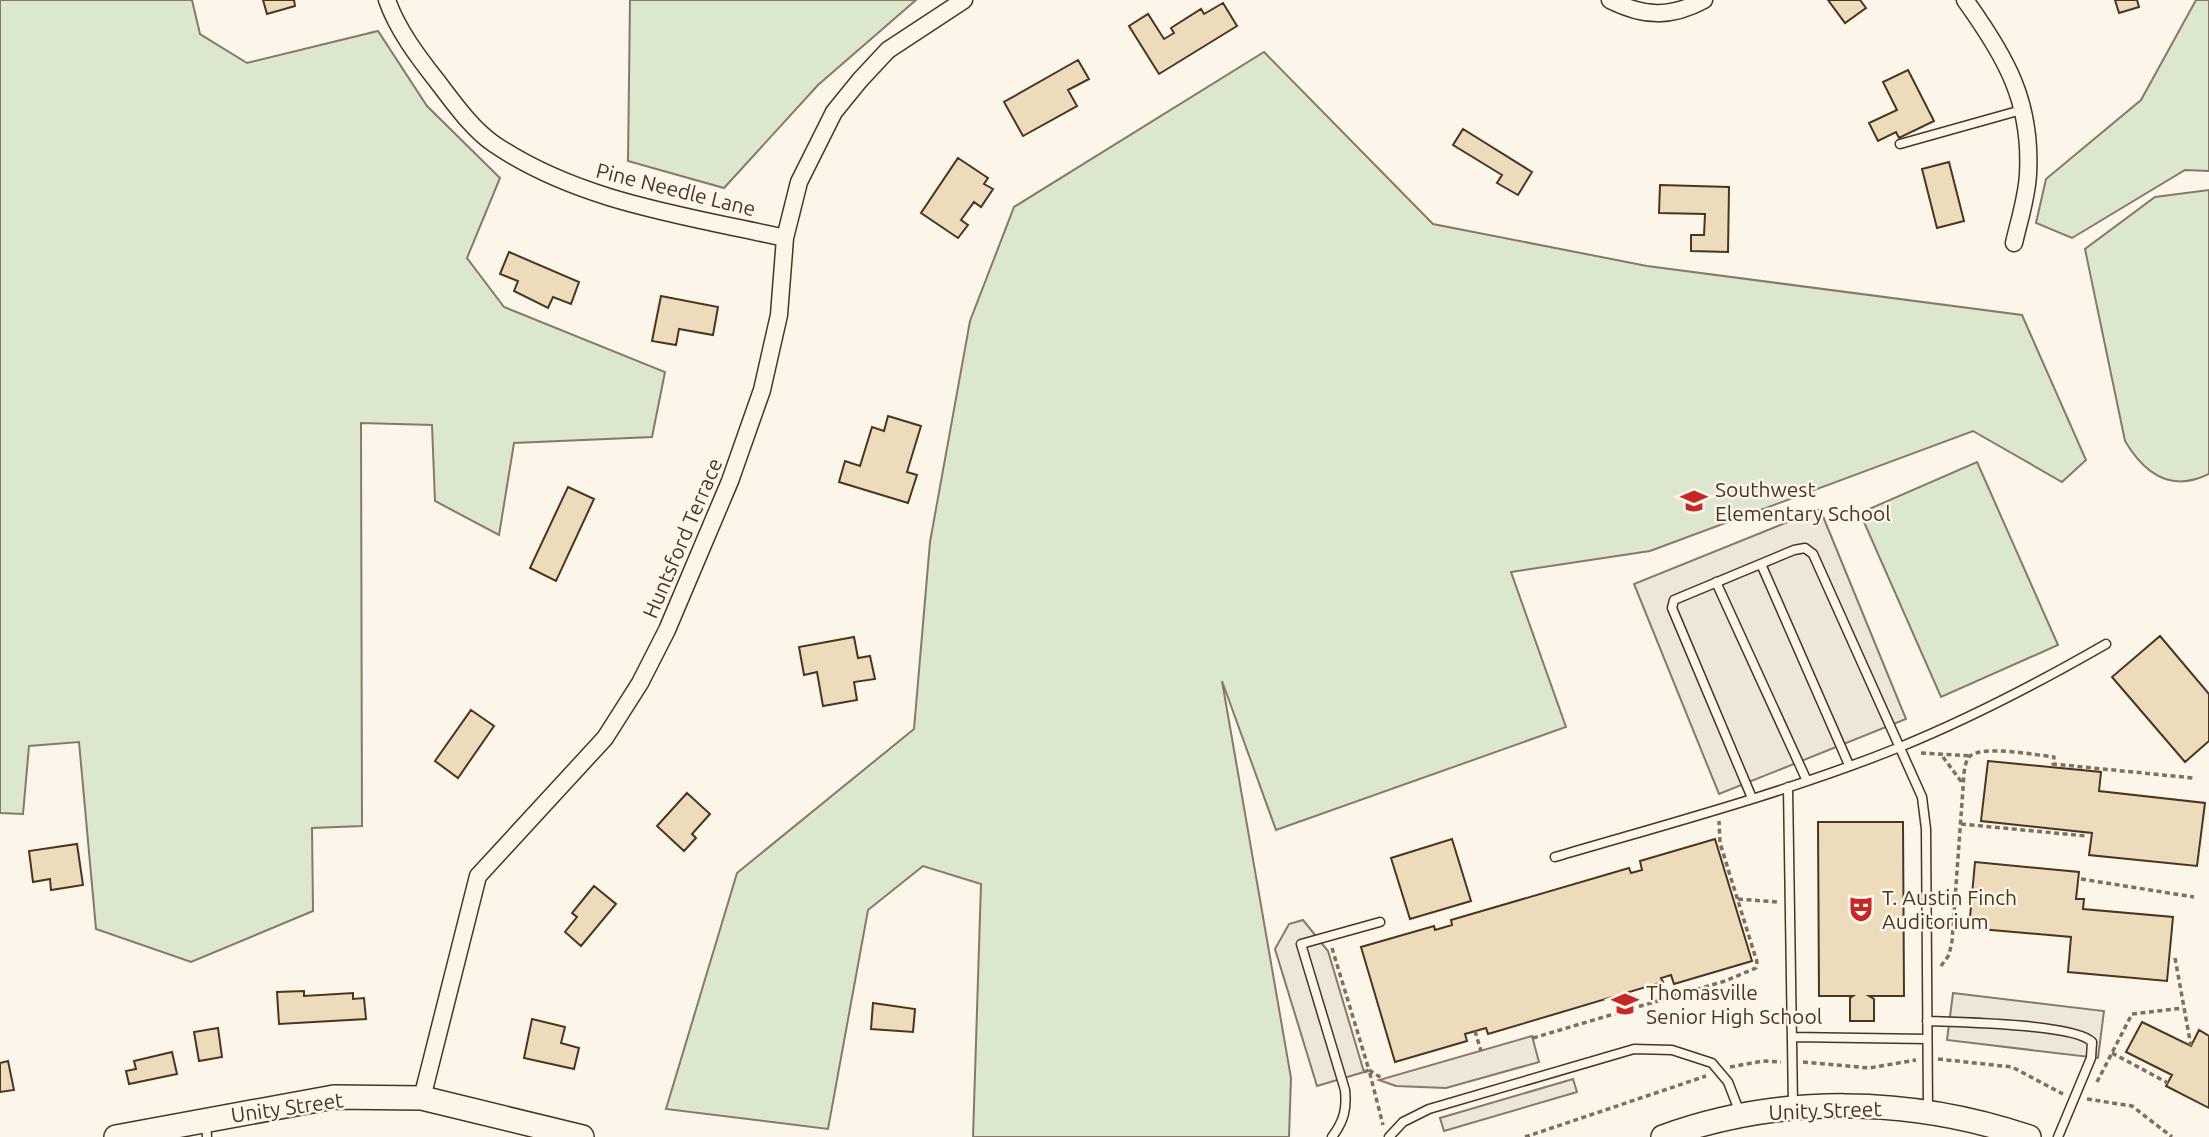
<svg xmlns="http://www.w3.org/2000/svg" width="2209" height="1137" font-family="Ubuntu,sans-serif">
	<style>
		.green { fill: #dce7d0; stroke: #887966; stroke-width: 2 }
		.parking { fill: #ede7d9; stroke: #887966; stroke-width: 2 }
		.building { fill: #ecdcbc; stroke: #4a3520; stroke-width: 2 }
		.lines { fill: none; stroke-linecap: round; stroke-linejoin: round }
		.lane-casing { stroke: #4a3520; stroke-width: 11 }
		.street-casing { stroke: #4a3520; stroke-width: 19 }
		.secondary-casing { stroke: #4a3520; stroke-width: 26 }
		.path { stroke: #7f6f5c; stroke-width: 3.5; stroke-dasharray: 5 3.5; stroke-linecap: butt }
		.lane { stroke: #fbf6e9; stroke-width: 8 }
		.street { stroke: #fbf6e9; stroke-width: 16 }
		.secondary { stroke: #fbf6e9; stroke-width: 23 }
		.labels { text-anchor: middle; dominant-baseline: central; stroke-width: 5; stroke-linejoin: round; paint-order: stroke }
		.street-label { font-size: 21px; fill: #4a3520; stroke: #fbf6e9 }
		.poi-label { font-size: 21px; fill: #4a3520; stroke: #fbf6e9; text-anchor: start }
	</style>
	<rect width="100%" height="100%" fill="#fbf6e9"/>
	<path class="green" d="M0 0H192L200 34 247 63 378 31 427 106 500 178 467 258 504 307 665 372 652 437 514 443 499 535 435 501 432 425 361 423 362 826 312 828 313 911 191 962 96 929 79 742 29 746 23 814 0 813Z
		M630 0H916L818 85 724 188 628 161Z
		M2196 0H2209V171L2185 170 2072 238 2036 223 2046 179 2141 100Z
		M1264 52 1433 224 1647 266 2022 315 2086 460 2062 482 1973 431 1650 551 1511 572 1566 727 1276 830 1222 681 1291 1078 1289 1137H973L981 884 923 866 868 910 828 1129 666 1109 737 873 914 729 930 542 970 321 1014 207Z
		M2209 190V474C2171 493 2144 473 2125 441L2085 249 2155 197Z
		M1977 462 2058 645 1941 697 1860 513Z"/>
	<path class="parking" d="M1820 509 1906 719 1719 794 1634 584Z
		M1303 920 1328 951 1364 1072 1317 1086 1275 949 1289 924Z
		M1953 993 2104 1011 2098 1058 1947 1040Z
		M1532 1036 1539 1062 1446 1088 1396 1086 1379 1080Z
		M1573 1079 1577 1092 1444 1131 1440 1118Z"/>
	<path class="building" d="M263 0H294L295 6 267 14Z
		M1828 0H1860L1866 8 1845 23Z
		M2115 0H2137L2139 7 2119 13Z
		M1223 3 1237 26 1159 74 1129 26 1148 14 1164 39 1174 33 1171 28 1201 9 1204 14Z
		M1078 60 1089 79 1068 90 1077 106 1023 136 1004 102Z
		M1908 70 1934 121 1899 138 1896 132 1878 141 1869 123 1897 110 1883 82Z
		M1463 129 1532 172 1518 195 1497 183 1502 175 1453 145Z
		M958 158 988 178 984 184 993 189 981 207 974 202 961 220 968 225 958 238 921 213Z
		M1949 162 1964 221 1937 228 1922 169Z
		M1660 185 1729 187 1728 252 1691 251V235H1704L1705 214 1659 213Z
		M509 252 579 282 571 304 553 297 548 308 514 291 518 281 500 274Z
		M661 296 718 307 713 335 679 329 676 345 652 341Z
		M888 416 921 426 907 472 917 475 908 503 839 482 845 461 860 466 872 427 884 431Z
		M568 487 594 499 556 581 530 568Z
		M2160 636 2209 694V741L2185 762 2112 677Z
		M854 637 858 658 870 656 875 679 854 682 857 700 823 706 817 672 804 675 799 647Z
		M471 710 494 726 458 778 435 761Z
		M1988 761 2101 772 2099 791 2205 803 2197 866 2089 855 2092 833 1981 821Z
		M687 793 710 814 692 834 696 838 684 851 657 826Z
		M1818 822H1903L1904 996H1869L1874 999V1021H1850V998L1853 996H1819Z
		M1452 839 1471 901 1410 919 1391 858Z
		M1715 839 1752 961 1674 984 1671 975 1661 978 1663 982 1488 1034 1486 1028 1465 1034 1467 1041 1395 1062 1361 947 1434 926 1435 930 1452 925 1451 920 1629 868 1631 873 1642 870 1640 861Z
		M77 844 83 885 51 890 50 879 33 882 29 851Z
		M1975 862 2079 872 2076 899H2084L2083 909 2173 917 2167 981 2068 972 2071 937 1969 928Z
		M594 886 616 904 581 946 565 932 577 917 572 913Z
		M304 991V996L353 993V999L364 998 366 1019 279 1024 277 992Z
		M873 1003 915 1009 913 1032 871 1029Z
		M532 1019 565 1027 561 1043 579 1048 574 1069 524 1058Z
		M2142 1022 2191 1046 2199 1030 2209 1036V1108L2166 1086 2172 1075 2126 1052Z
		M218 1028 222 1057 199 1061 194 1032Z
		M172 1052 177 1074 129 1084 126 1071 136 1069 134 1061Z
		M8 1061 14 1090 0 1092V1063Z"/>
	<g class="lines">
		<g class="lane-casing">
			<path id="lane" d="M1900 144 2025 109
				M1761 564 1849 765
				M1716 582 1807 781
				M1788 787 1793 1106
				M1752 798 1672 608 1674 600 1794 550 1805 548 1813 554 1922 797 1926 829 1928 1109
				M1555 857C1671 823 1788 792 1900 747 1971 718 2040 682 2106 644
				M1927 1021C1957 1022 2075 1024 2092 1042L2091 1058 2058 1137
				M1792 1037 1927 1039
				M206 1122 207 1137
				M1332 1137C1344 1121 1347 1109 1345 1090L1301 944 1380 922
				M1389 1137 1403 1122 1429 1109 1634 1049 1672 1050 1712 1063 1728 1082 1740 1113"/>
		</g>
		<g class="street-casing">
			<path id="street" d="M387 0C397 29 418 57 437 81 453 102 472 129 494 144 579 202 687 216 785 238
				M1610 0C1644 17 1671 18 1704 0
				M1965 0C2006 57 2032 102 2028 174 2027 197 2019 221 2014 243
				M422 1098 478 876 605 738 640 683 667 630 730 481 762 390 779 315 785 238 799 182 834 112 860 80 888 50 964 0"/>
		</g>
		<g class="secondary-casing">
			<path id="secondary" d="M116 1137 334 1097 422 1098 582 1137
				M1663 1137C1780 1094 1911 1097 2029 1137"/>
		</g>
		<path class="path" d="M1921 753 1971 756
			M1943 757 1963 784
			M1961 824 2086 836
			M2081 879 2194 897
			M1738 899 1777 902
			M1332 948 1369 1070 1383 1079
			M2175 958 2191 1046
			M1941 966 1949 955 1952 941 1963 788C1964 779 1963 763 1970 756 1983 745 2036 755 2054 757L2053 764 2193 778
			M1475 1031 1481 1051
			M1533 1038 1725 981 1756 968 1757 962 1720 843 1719 821
			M2112 1053 2168 1083
			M1938 1059 2012 1067 2063 1094
			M1803 1062 1869 1068 1916 1060
			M1730 1067 1763 1061 1781 1062
			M1364 1072 1369 1070 1383 1125
			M2097 1082 2132 1014 2183 1008
			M2087 1099 2132 1106 2172 1137
			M1525 1137 1706 1076"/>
		<use href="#lane" class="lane"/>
		<use href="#street" class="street"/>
		<use href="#secondary" class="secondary"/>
	</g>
	<defs>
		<g id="school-bare" transform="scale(2.1)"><path d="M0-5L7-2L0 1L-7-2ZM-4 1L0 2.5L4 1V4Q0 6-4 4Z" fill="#c62828" stroke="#fbf6e9" stroke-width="2.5" paint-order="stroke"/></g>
		<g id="theatre-bare" transform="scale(2.1)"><path d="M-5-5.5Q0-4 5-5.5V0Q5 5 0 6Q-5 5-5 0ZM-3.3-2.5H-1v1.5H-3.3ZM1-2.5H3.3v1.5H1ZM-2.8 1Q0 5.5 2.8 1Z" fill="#c62828" stroke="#fbf6e9" stroke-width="2.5" paint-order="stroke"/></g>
	</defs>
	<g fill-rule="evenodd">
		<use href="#school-bare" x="1694" y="501"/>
		<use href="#theatre-bare" x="1861" y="909"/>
		<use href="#school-bare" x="1625" y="1004"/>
	</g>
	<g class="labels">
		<g class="street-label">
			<text transform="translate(676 189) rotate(14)">Pine Needle Lane</text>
			<text transform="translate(682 538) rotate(-67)">Huntsford Terrace</text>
			<text transform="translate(287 1107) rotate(-8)">Unity Street</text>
			<text transform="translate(1825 1110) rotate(-2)">Unity Street</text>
		</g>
		<g class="poi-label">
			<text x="1715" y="489">Southwest<tspan x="1715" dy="24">Elementary School</tspan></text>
			<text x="1882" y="897">T. Austin Finch<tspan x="1882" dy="24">Auditorium</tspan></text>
			<text x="1646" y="992">Thomasville<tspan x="1646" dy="24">Senior High School</tspan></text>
		</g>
	</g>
</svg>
